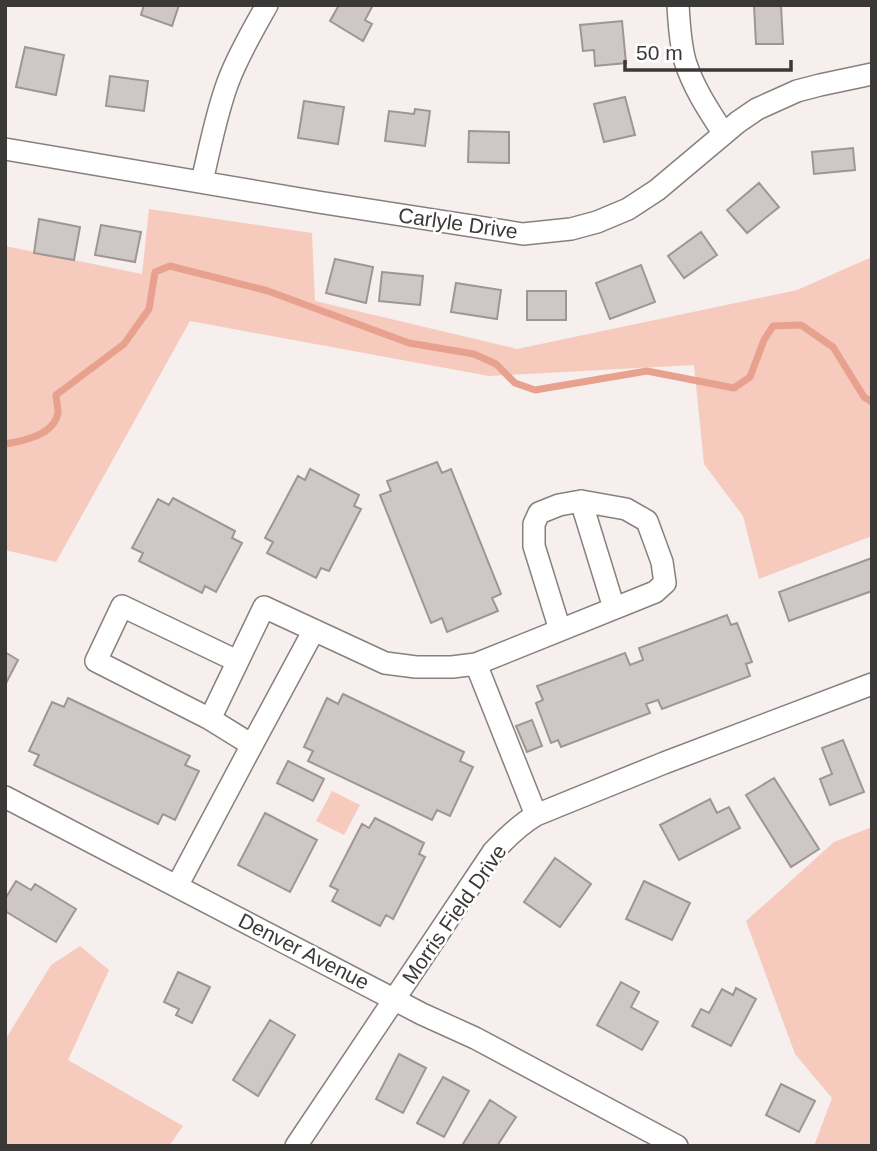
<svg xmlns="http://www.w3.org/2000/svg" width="877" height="1151" font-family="Arial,sans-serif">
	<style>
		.green { fill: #f6cabd }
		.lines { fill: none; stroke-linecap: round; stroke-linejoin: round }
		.stream { stroke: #e7a18e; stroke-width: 7 }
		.building { fill: #cec7c5; stroke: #9d9694; stroke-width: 2 }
		.street-casing { stroke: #87807e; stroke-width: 24 }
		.street { stroke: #fff; stroke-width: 21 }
		.labels { text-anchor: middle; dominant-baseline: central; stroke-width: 5; stroke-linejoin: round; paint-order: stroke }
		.street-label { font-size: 21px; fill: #3b3838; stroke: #fff }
	</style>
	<rect width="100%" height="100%" fill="#f6efed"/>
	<path class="green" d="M149 209 312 233 315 301 517 349 797 290 872 257V536L759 579 743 516 704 464 694 365 489 376 190 321 56 562 5 550V246L142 274Z
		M332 791 360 805 344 835 316 821Z
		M872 827V1146H814L832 1098 795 1054 746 921 834 842Z
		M80 946 109 970 68 1060 183 1126 169 1146H5V1040L51 965Z"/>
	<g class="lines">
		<path class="stream" d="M5 444C23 441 55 435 58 412 58 407 56 400 56 395L124 344 149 309 155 272 170 266 268 291 409 343 474 354 496 364 515 383 535 390 647 371 734 388 750 377 764 340 773 326 801 325 833 347 864 397 872 402"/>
	</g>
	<path class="building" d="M144 5H179L172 26 141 15Z
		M339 5H373L365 20 372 24 363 41 330 21Z
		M754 5H781L783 44H756Z
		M622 21 626 63 595 66 594 50 583 51 580 25Z
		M25 47 64 55 56 95 16 87Z
		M110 76 148 81 144 111 106 106Z
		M625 97 635 135 604 142 594 104Z
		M304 101 344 107 338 144 298 138Z
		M415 109 430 111 425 146 385 141 389 111 414 114Z
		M469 131 509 132V163L468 162Z
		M853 148 855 170 814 174 812 152Z
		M759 183 779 207 747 233 727 210Z
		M39 219 80 227 74 260 34 253Z
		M101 225 141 232 135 262 95 255Z
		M701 232 717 255 684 278 668 256Z
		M335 259 373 267 366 303 326 293Z
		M641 265 655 302 610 319 596 283Z
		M382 272 423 276 420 305 379 301Z
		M456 283 501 290 497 319 451 312Z
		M527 291H566V320H527Z
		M437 462 442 473 451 469 501 594 492 598 498 611 447 632 442 618 431 623 380 495 391 491 387 481Z
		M310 469 359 495 354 506 361 509 329 571 321 568 316 578 267 553 273 542 265 538 298 476 305 480Z
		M173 498 235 531 232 538 242 543 216 592 205 586 202 593 139 561 143 553 132 548 158 499 169 505Z
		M872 558V591L789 621 779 592Z
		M727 615 731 625 737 623 752 662 746 664 750 676 662 709 658 700 646 704 650 713 561 747 558 740 551 743 536 703 543 700 537 686 625 653 630 665 643 660 639 648Z
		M5 652 18 660 5 685Z
		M343 694 464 752 460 761 473 767 450 816 437 810 432 820 308 761 313 751 304 747 327 698 338 704Z
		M68 698 190 756 185 765 199 771 175 820 163 814 158 824 34 765 39 755 29 751 52 702 64 707Z
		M532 720 542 746 527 752 516 726Z
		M843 740 864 792 830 805 820 779 832 774 822 748Z
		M288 761 324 779 313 801 277 783Z
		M774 778 819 849 791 867 746 795Z
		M710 799 717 813 729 807 740 828 679 860 660 825Z
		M265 813 317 840 290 892 238 865Z
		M375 818 424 843 419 854 425 857 393 919 386 915 380 926 332 901 338 890 330 886 362 824 369 828Z
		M555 858 591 884 560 927 524 902Z
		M16 881 31 890 35 884 76 909 56 942 5 911V899Z
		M644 881 690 903 672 940 626 919Z
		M178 972 210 987 192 1023 176 1015 179 1009 164 1002Z
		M621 982 639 992 631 1007 658 1022 642 1050 597 1025Z
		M736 988 756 999 731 1046 692 1026 701 1009 709 1013 722 989 733 995Z
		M270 1020 295 1035 258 1096 233 1080Z
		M399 1054 426 1068 403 1113 376 1099Z
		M443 1077 469 1091 444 1137 417 1123Z
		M781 1084 815 1101 799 1132 766 1115Z
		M490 1100 516 1117 497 1146H466L463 1144Z"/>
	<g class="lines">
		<g class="street-casing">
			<path id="street" d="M678 5C679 23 680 43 685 61 693 87 709 111 724 134
				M5 149 318 202 523 234 571 229 597 222 628 209 657 190 738 122 757 109 797 91 820 85 872 74
				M202 181C210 148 216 114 228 82 238 55 253 30 267 5
				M581 501 614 608
				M237 661 122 606 96 661 210 719 264 607 385 663 416 667H452L476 664 655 592 665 583 662 562 647 521 626 509 581 501 559 505 539 513 534 524V546L560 630
				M476 664 536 815
				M252 745 314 630
				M5 797 422 1014 475 1038 677 1146
				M177 886 252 745 210 719
				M296 1146 493 852C506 838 519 825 536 815L664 763 872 684"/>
		</g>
		<use href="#street" class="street"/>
	</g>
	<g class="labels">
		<g class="street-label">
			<text transform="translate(458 223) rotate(8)">Carlyle Drive</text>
			<text transform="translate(454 914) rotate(-55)">Morris Field Drive</text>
			<text transform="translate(304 951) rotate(27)">Denver Avenue</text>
		</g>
	</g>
	<rect width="877" height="1151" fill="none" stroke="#3b3838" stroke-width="14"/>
	<path d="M625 60v10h166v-10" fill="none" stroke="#3b3838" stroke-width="3.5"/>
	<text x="636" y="60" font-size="21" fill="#3b3838" stroke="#ffffff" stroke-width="5" paint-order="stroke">50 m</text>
</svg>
